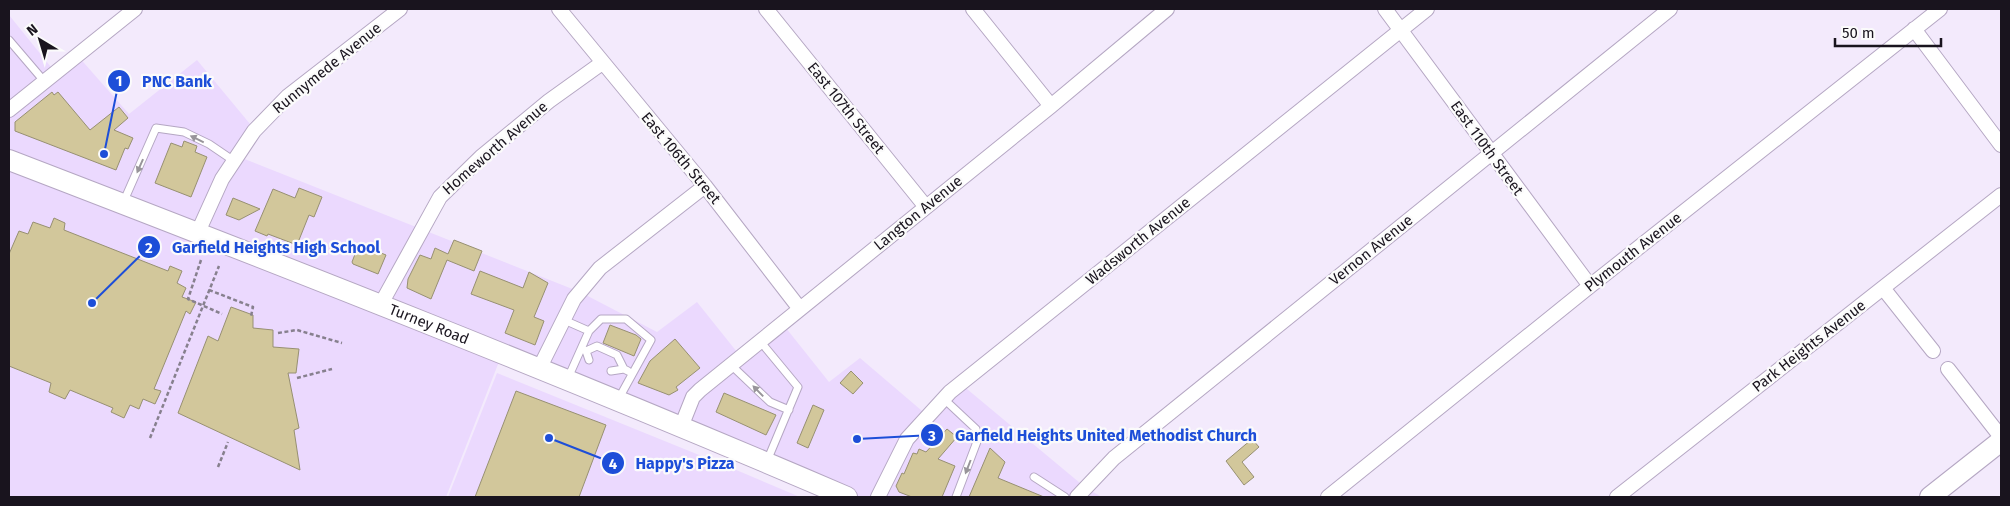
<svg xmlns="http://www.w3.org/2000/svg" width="2010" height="506" font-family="'Fira Sans',sans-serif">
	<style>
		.built { fill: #ebd9fe }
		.building { fill: #d2c79b; stroke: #979072 }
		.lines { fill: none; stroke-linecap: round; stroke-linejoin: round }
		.lane-casing { stroke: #b5a7c3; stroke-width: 9 }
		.street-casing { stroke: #b5a7c3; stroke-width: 16 }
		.secondary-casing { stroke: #b5a7c3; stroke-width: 22 }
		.path { stroke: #87808e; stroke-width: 2.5; stroke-dasharray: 4 2.5; stroke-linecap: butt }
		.lane { stroke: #fff; stroke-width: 7 }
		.street { stroke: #fff; stroke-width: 14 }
		.secondary { stroke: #fff; stroke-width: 20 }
		.oneway { fill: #98959a }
		.labels { text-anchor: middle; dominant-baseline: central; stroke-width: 4.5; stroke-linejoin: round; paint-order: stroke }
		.street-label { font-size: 15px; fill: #19141e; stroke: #fbfbfb }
		.leader { fill: none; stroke: #1d4ed8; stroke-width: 2 }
		.callout-dot { fill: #1d4ed8; stroke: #fbfbfb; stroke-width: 2 }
		.mark-label { font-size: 15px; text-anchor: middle; font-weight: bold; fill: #fff }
		.callout-label { font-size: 16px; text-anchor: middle; font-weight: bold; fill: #1d4ed8; stroke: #fbfbfb; stroke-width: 4.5; stroke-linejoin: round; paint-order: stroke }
	</style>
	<rect width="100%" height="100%" fill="#f3eafc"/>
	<path class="built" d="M9 15 55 72 77 55 129 114 197 60 255 130 237 156 580 292 657 332 697 302 741 357 782 323 829 382 860 358 928 416 961 384 1086 488 1102 497H847L502 354 446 497H9Z
		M497 373 741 472 800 497H448Z"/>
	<path class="building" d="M52 92 54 95 58 92 90 130 119 107 128 118 114 130 133 138 128 149 125 148 116 170 15 131V122Z
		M184 141 197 146 195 152 207 157 191 197 155 183 171 143 182 147Z
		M299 188 322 197 314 217 309 215 297 245 268 234 267 236 255 231 273 189 295 198Z
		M233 198 260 209 239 220 226 215Z
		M54 218 65 223 64 230 168 271 170 266 182 271 177 283 186 288 182 297 196 302 190 314 186 311 154 389 161 391 155 404 143 399 139 409 130 405 124 418 111 412 113 408 70 390 65 399 49 392 51 383 9 366V254L19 231 28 234 33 222 50 228Z
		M454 240 482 251 474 271 447 260 431 299 407 288 408 279 420 255 431 259 435 248 448 254Z
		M359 244 386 255 378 274 353 264 352 262Z
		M480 271 523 288 529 272 548 283 534 317 544 321 535 345 505 333 514 310 471 294Z
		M231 307 253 315V328L273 330V347L299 349 296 373H288L299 428 294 430 300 470 178 413 208 336 218 341Z
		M610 325 636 335 641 339 634 356 603 343Z
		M675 339 700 368 676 387 678 390 669 395 638 383 650 361Z
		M851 371 863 383 853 394 840 383Z
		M516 391 606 425 579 497H475Z
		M724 393 776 415 766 435 716 412Z
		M813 405 824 410 808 448 797 443Z
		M947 429 957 437 938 459 955 466 942 497H912L899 492 896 486 902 473 904 474 913 453 917 454 919 449 926 452Z
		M1252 439 1259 447 1242 462 1254 477 1244 485 1226 461Z
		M990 448 1005 462 998 478 1044 497H969Z"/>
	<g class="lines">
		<g class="lane-casing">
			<path id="lane" d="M9 40 44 81
				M123 203 156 128 184 132 209 144 234 161
				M564 320 589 331 601 319H626L651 340 618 400
				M760 341 798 387 767 461
				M582 349 586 351 589 360
				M586 351 597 346 617 355 624 369
				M731 365 770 402 789 410
				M611 371 624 369 628 371
				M568 378 589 331
				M944 399 976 429 978 439 956 497
				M1034 477 1065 497"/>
		</g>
		<g class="street-casing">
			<path id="street" d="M559 9 705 186 800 309
				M766 9 926 207
				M973 9 1051 106
				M1385 9 1590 286
				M1914 29 2001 145
				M9 110 135 9
				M198 232 222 179 254 131 288 96 400 9
				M1883 288 1933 351
				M381 304 440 197 481 157 549 101 602 63
				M539 369 574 299 600 268 705 186
				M1948 369 2001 437
				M681 427 693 397 700 390 1051 106 1167 9
				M878 497 907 439 950 392 1427 9
				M1077 497 1114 458 1670 9
				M1328 497 1590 286 1940 9
				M1617 497 2001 195"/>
		</g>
		<g class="secondary-casing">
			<g id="secondary">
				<path id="s1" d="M9 160C290 268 570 378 847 497"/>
				<path d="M1930 497 2001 441"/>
			</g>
		</g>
		<path class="path" d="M201 260 188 299 222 314
			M209 290 253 307 251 316
			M278 333 297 330 342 343
			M297 378 332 369
			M150 438 219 266
			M218 467 228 442"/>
		<use href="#lane" class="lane"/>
		<use href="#street" class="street"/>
		<use href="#secondary" class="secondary"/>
	</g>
	<defs><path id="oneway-solid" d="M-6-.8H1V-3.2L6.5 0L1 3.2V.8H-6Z" transform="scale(1.25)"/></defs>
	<g class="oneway">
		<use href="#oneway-solid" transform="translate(197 139) rotate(-154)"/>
		<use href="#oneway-solid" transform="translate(140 166) rotate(114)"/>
		<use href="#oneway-solid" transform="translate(758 391) rotate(-134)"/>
		<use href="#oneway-solid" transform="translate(968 467) rotate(111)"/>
	</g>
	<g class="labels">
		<g class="street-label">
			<text transform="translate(327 68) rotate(-39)">Runnymede Avenue</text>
			<text transform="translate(846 108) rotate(51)">East 107th Street</text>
			<text transform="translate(495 148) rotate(-41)">Homeworth Avenue</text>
			<text transform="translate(1487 148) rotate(54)">East 110th Street</text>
			<text transform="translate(681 158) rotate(50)">East 106th Street</text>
			<text transform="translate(918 213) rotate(-39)">Langton Avenue</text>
			<text transform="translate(1138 241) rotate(-39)">Wadsworth Avenue</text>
			<text transform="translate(1371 250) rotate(-39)">Vernon Avenue</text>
			<text transform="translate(1633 252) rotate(-38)">Plymouth Avenue</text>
			<text stroke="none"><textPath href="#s1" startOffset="451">Turney Road</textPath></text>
			<text transform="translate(1809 346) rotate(-38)">Park Heights Avenue</text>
		</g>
	</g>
	<path class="leader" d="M104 154L119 81M92 303L149 247M857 439L932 435M549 438L613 463"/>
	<g class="callout-dot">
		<circle cx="104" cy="154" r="5"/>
		<circle cx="92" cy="303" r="5"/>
		<circle cx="857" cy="439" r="5"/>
		<circle cx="549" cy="438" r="5"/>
		<circle cx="119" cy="81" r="12"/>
		<circle cx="149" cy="247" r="12"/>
		<circle cx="932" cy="435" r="12"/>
		<circle cx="613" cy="463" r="12"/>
	</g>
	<g class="mark-label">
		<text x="119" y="86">1</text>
		<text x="149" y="253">2</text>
		<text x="932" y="441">3</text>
		<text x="613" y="469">4</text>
	</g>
	<g class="callout-label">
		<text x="177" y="87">PNC Bank</text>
		<text x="276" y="253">Garfield Heights High School</text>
		<text x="1106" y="441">Garfield Heights United Methodist Church</text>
		<text x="685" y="469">Happy's Pizza</text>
	</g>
	<rect width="2010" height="506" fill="none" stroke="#19141e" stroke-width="20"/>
	<g transform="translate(40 40) rotate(322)" stroke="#fbfbfb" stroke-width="4" paint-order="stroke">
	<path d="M0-4L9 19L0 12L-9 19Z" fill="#19141e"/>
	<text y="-8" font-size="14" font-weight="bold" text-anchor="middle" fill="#19141e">N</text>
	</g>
	<path d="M1835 38v8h106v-8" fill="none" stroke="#19141e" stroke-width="2.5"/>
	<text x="1842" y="38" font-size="15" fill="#19141e" stroke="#fbfbfb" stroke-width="4" paint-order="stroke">50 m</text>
</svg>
